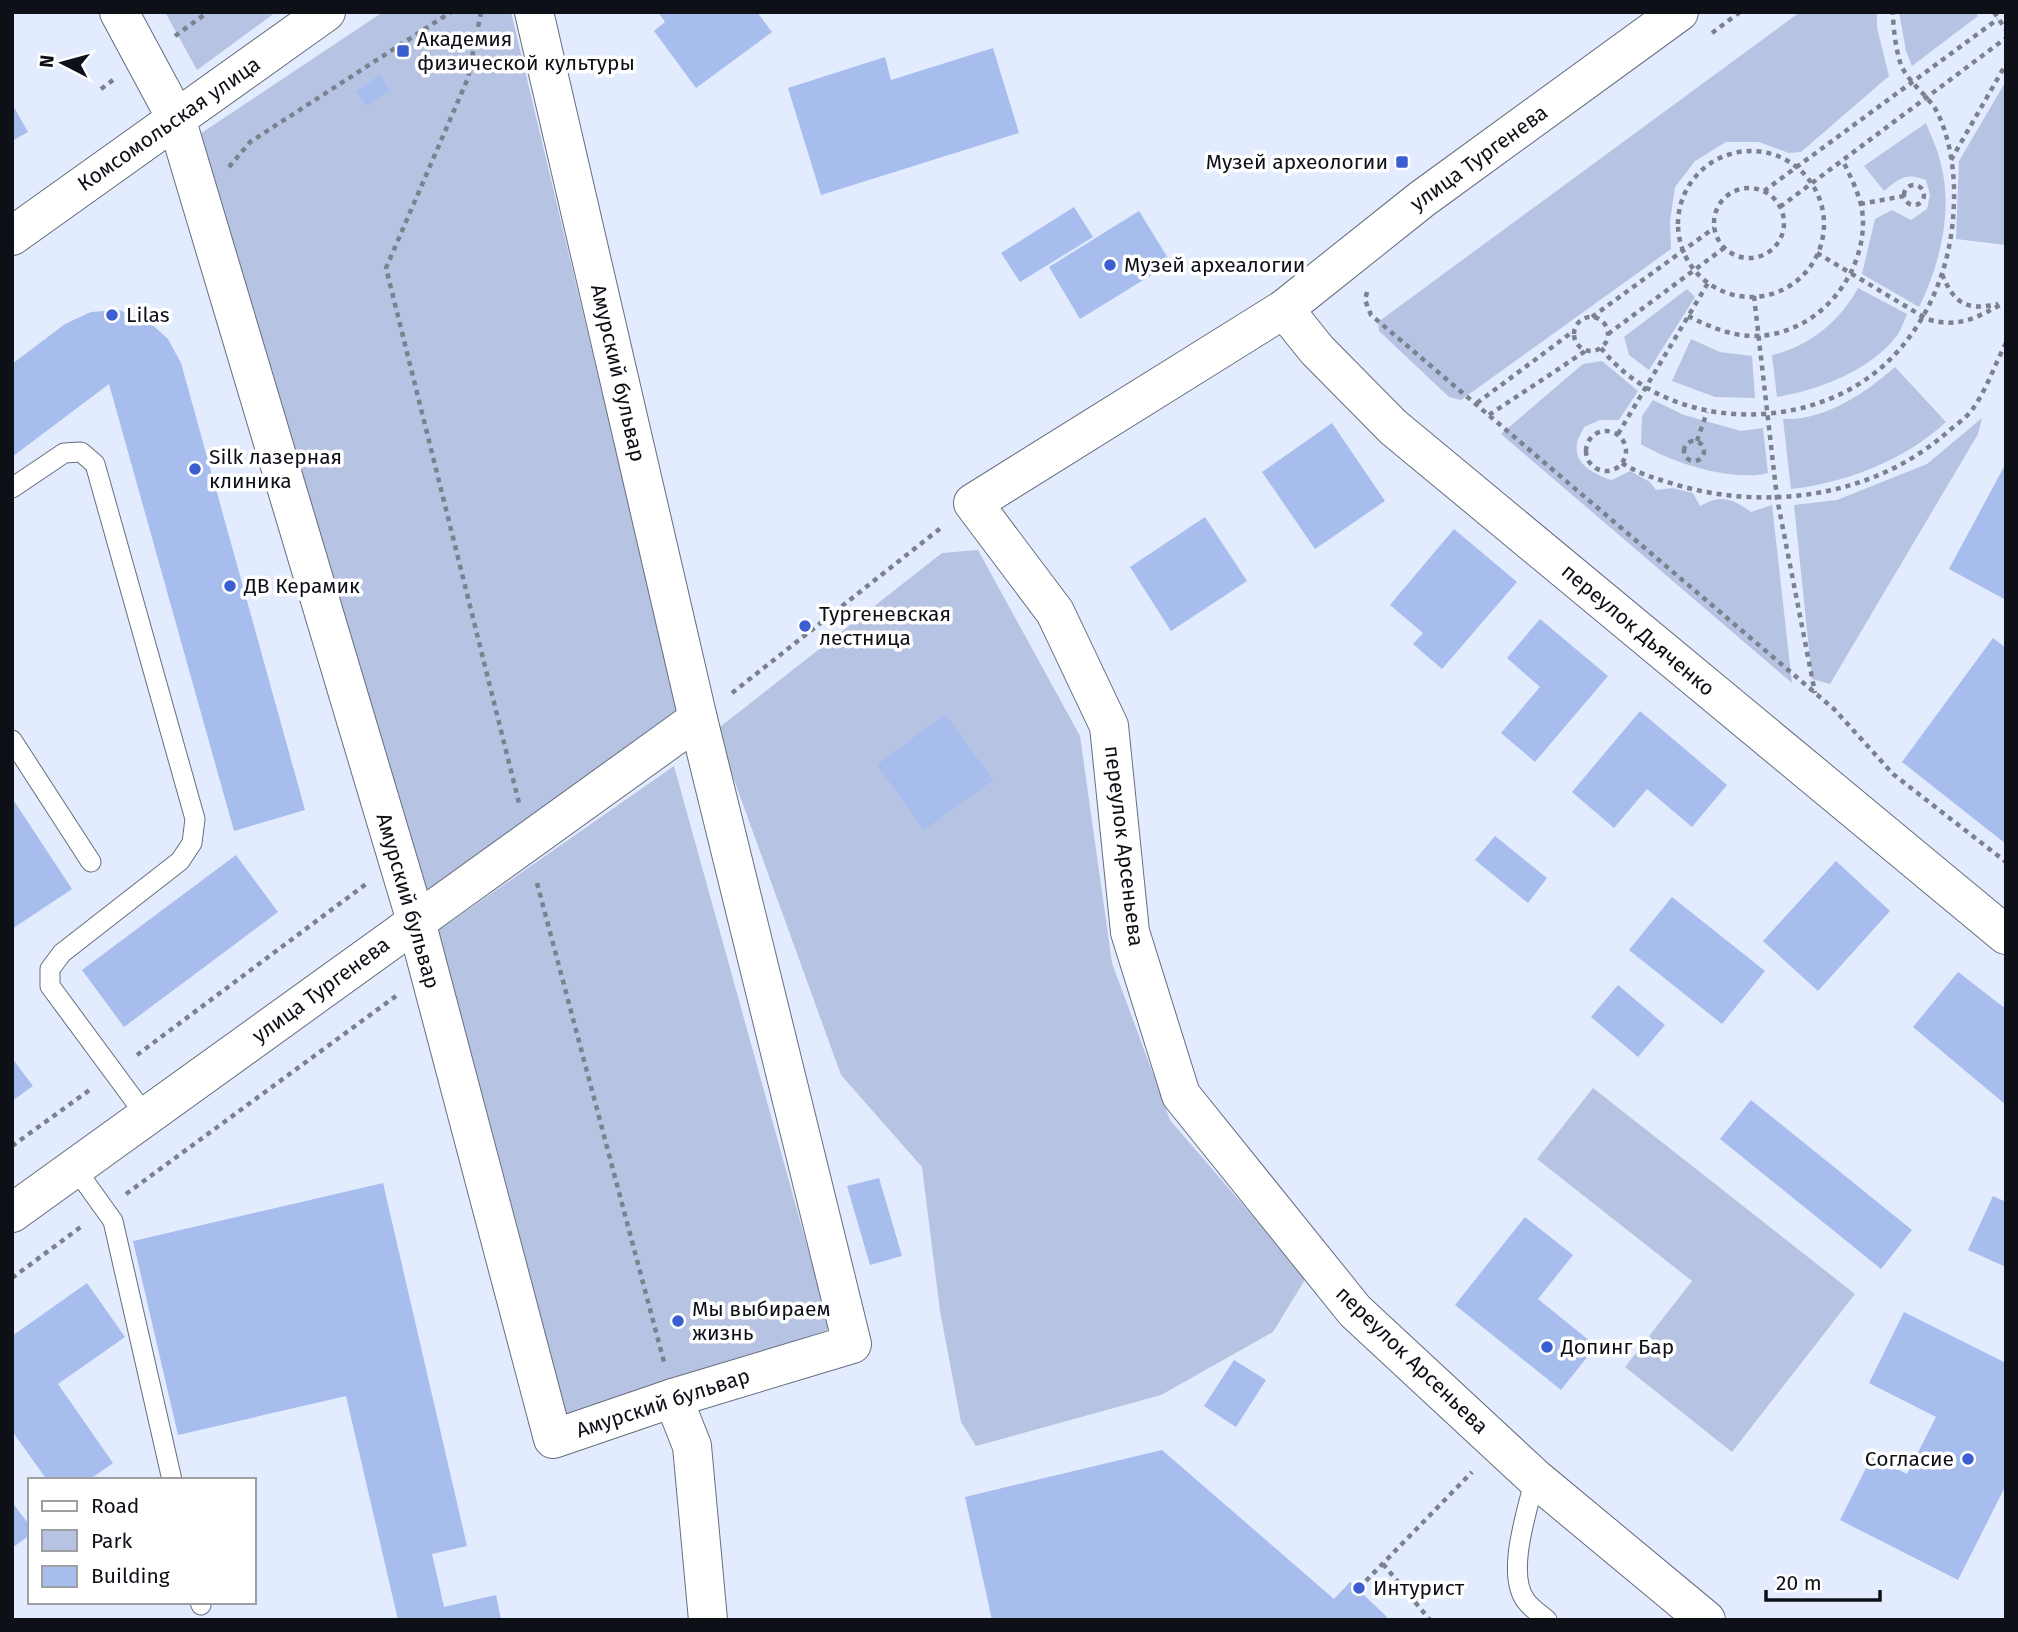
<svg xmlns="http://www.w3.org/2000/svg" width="2018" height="1632" font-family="'Fira Sans',sans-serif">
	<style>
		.green { fill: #b6c3e2 }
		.building { fill: #a7bdee }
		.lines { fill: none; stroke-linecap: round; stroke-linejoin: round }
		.lane-casing { stroke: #666d7e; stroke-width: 21 }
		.street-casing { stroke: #666d7e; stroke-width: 40 }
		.secondary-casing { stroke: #666d7e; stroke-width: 40 }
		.path { stroke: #7b818e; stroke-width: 4.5; stroke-dasharray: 5 5; stroke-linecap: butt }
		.lane { stroke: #fff; stroke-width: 19 }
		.street { stroke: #fff; stroke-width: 38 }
		.secondary { stroke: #fff; stroke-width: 38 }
		.poi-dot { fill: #3b5ed0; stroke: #fff; stroke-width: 2.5 }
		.labels { text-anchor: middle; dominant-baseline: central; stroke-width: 7; stroke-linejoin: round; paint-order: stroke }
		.poi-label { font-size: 21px; fill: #0d1016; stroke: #fff; text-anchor: start }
		.street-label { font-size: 21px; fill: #0d1016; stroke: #fff }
	</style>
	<rect width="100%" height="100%" fill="#e3ebfe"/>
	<path class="green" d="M165 12H276L197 70Z
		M383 12H511L679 715 424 893 200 134Z
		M1800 12H1877V28L1889 76 1801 152 1789 153 1759 142H1726L1695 161 1675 187 1670 221 1671 249 1461 400 1449 397 1379 331 1378 322Z
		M1899 12H1975L1978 16 1912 66 1906 51Z
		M2006 81V245L1956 239 1959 161Z
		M1926 123C1931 136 1938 150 1941 164 1953 211 1940 265 1919 307L1862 274 1875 219 1892 210 1911 220 1927 209 1930 195 1926 180C1907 172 1899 178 1884 191L1864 166Z
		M1858 288 1907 314C1904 320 1902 328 1898 334 1872 370 1819 390 1777 397L1772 355C1810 346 1839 322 1858 288Z
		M1687 289 1695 297 1649 370 1629 355 1624 337Z
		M1691 339 1720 352 1752 356 1755 398 1715 397 1672 381Z
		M1602 361 1638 391 1619 420H1600L1584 427C1582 432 1578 438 1577 443 1573 465 1596 475 1612 480L1630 471 1650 482 1656 490 1672 488 1693 493 1700 506C1721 494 1732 498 1751 512L1772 505 1792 683 1501 434 1583 364Z
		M1895 367 1946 422C1905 460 1846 483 1791 489L1783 419C1824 421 1864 394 1895 367Z
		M1653 400 1684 415 1741 431 1763 428 1768 473C1732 482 1672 463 1641 444L1642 416Z
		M1982 418 1978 434 1830 684 1812 679 1794 505 1837 500 1927 464Z
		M978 550 1080 736 1112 963 1170 1120 1306 1278 1273 1332 1161 1395 976 1446 961 1422 940 1311 922 1167 841 1075 716 730 942 553Z
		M674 766 830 1329 560 1418 435 933Z
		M1593 1088 1855 1294 1732 1452 1625 1367 1692 1281 1537 1159Z"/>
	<path class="building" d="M658 12H757L772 32 696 88 654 31 665 22Z
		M993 48 1019 133 821 195 788 88 885 57 891 80Z
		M380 75 390 90 367 106 356 91Z
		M12 104 28 132 12 141Z
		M1074 207 1093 237 1020 282 1001 253Z
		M1139 211 1171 263 1080 319 1049 267Z
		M119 310 147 320 168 339 181 363 305 810 234 831 109 384 12 457V364L65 324 91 312Z
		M1332 423 1385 501 1315 549 1262 472Z
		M2006 463V600L1949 569Z
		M1205 517 1247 581 1171 631 1130 567Z
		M1454 529 1517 582 1442 669 1413 644 1423 633 1390 605Z
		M1540 619 1608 676 1535 762 1501 733 1540 687 1507 658Z
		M1993 638 2006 648V844L1902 762Z
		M1640 711 1727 785 1692 827 1647 789 1614 828 1572 792Z
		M945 714 993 780 924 830 877 765Z
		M12 798 72 889 12 929Z
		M1495 836 1547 878 1528 903 1475 860Z
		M236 855 278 912 124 1027 82 970Z
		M1836 861 1890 911 1818 991 1763 941Z
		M1672 897 1765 971 1722 1024 1629 950Z
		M1958 972 2006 1009V1105L1913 1027Z
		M1618 985 1665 1025 1638 1057 1591 1017Z
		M12 1058 33 1086 12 1101Z
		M1751 1100 1912 1230 1881 1269 1720 1139Z
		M879 1178 902 1256 870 1265 847 1186Z
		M383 1183 467 1546 432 1554 444 1607 496 1595 501 1620H398L346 1396 178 1435 133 1241Z
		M1993 1196 2006 1202V1267L1968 1250Z
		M1525 1217 1573 1255 1538 1299 1596 1346 1561 1390 1455 1305Z
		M87 1283 125 1337 58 1384 113 1463 89 1480H47L12 1431V1336Z
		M1904 1312 2006 1363V1485L1958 1580 1840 1520 1872 1456 1907 1474 1936 1417 1869 1383Z
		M1234 1360 1266 1380 1236 1427 1204 1406Z
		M1162 1450 1334 1599 1350 1582 1387 1617 1385 1620H992L965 1497Z
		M12 1502 30 1526V1535L12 1548Z"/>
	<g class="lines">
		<g class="lane-casing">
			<path id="lane" d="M12 488 64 453 81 452 95 464 195 819 192 843 180 861 62 953 50 969V986L146 1116
				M12 740 91 862
				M75 1168 113 1221 172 1480
				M1535 1478C1528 1509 1505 1574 1526 1601 1531 1608 1540 1614 1547 1620
				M200 1602 201 1605"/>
		</g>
		<g class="street-casing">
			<path id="street" d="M1284 309 973 503 1055 612 1109 726 1130 932 1181 1095 1355 1311 1535 1478 1706 1620
				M12 1213 698 719
				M673 1398 692 1446 708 1620"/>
		</g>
		<g class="secondary-casing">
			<path id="secondary" d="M119 12 176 118 416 921 553 1439 673 1398 852 1344 698 719 534 12
				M1679 12 1422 199 1284 309 1317 350 1393 427 2006 935
				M12 236 326 12"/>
		</g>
		<path class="path" d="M481 12 468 78 386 268 519 803
			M1994 12 2006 30
			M1712 33 1740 12
			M175 36 208 12
			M101 89 113 80
			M1678 224a73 73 0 1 1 146 0a73 73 0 1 1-146 0Z
			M1951 160 2006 64
			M229 167 250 142 451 12
			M1904 195a10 10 0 1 1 20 0a10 10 0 1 1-20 0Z
			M1714 223a35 35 0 1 1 70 0a35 35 0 1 1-70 0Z
			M1764 191 1998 19
			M1860 204 1904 196
			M1780 207 2006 38
			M1817 253 1927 319C1960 329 1977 317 2004 303
			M1942 274C1954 304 1967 311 1998 304
			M1367 292 1365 300 1371 315 1834 709 1893 774 2006 862
			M1754 296 1777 498 1815 693
			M1688 316C1710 327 1731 336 1755 336 1815 335 1863 280 1863 222 1863 200 1852 180 1843 161
			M1592 317 1714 228
			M1574 334a17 17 0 1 1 34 0a17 17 0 1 1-34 0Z
			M1608 334 1724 248
			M1601 348C1660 424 1783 434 1862 382 1910 351 1940 297 1950 242 1957 201 1956 154 1939 116 1931 97 1909 84 1901 65 1896 51 1893 27 1893 12
			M1477 403 1575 330
			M1489 415 1587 350
			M1586 451a20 20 0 1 1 40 0a20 20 0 1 1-40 0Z
			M1618 434 1708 283
			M1684 451a10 10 0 1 1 20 0a10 10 0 1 1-20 0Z
			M1697 441 1707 412
			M1622 463C1639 474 1657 479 1677 485 1767 511 1871 497 1944 435 1953 427 1965 419 1972 410 1986 391 1995 364 2006 343
			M732 693 942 527
			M537 883 664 1362
			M137 1055 366 884
			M12 1146 91 1089
			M126 1194 396 996
			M12 1278 82 1226
			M1383 1564 1430 1620
			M1359 1588 1472 1472"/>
		<use href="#lane" class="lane"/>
		<use href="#street" class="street"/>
		<use href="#secondary" class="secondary"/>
	</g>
	<g class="poi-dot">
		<rect x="396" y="44" width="14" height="14" rx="3.5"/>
		<rect x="1395" y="155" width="14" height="14" rx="3.5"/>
		<circle cx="1110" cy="265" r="7"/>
		<circle cx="112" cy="315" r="7"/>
		<circle cx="195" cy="469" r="7"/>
		<circle cx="230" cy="586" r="7"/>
		<circle cx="805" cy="626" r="7"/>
		<circle cx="678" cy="1321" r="7"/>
		<circle cx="1547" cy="1347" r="7"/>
		<circle cx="1968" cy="1459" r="7"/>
		<circle cx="1359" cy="1588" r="7"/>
	</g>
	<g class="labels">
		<g class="poi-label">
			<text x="417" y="39">Академия<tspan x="417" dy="24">физической культуры</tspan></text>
			<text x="1388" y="162" text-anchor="end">Музей археологии</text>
			<text x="1124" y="265">Музей археалогии</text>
			<text x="126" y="315">Lilas</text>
			<text x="209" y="457">Silk лазерная<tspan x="209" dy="24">клиника</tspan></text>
			<text x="244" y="586">ДВ Керамик</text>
			<text x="819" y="614">Тургеневская<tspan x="819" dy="24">лестница</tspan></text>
			<text x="692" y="1309">Мы выбираем<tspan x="692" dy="24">жизнь</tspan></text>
			<text x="1561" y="1347">Допинг Бар</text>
			<text x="1954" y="1459" text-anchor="end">Согласие</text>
			<text x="1373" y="1588">Интурист</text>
		</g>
		<g class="street-label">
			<text transform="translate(169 124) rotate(-35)">Комсомольская улица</text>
			<text transform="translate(1479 158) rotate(-36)">улица Тургенева</text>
			<text transform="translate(618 373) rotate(77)">Амурский бульвар</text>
			<text transform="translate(1638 630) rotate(40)">переулок Дьяченко</text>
			<text transform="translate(1124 846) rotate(83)">переулок Арсеньева</text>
			<text transform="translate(408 901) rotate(74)">Амурский бульвар</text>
			<text transform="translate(321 990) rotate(-36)">улица Тургенева</text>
			<text transform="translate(1412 1360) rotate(44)">переулок Арсеньева</text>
			<text transform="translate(663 1403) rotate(-18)">Амурский бульвар</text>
		</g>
	</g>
	<rect width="2018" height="1632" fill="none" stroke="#0d1016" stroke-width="28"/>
	<rect x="28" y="1478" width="228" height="126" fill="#ffffff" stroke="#9e9fa2" stroke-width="2"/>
	<rect x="42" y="1501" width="35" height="10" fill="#ffffff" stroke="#9e9fa2" stroke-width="2"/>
	<text x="91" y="1513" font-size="21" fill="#0d1016">Road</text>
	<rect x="42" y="1530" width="35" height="21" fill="#b6c3e2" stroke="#9e9fa2" stroke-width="2"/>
	<text x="91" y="1548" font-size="21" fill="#0d1016">Park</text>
	<rect x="42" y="1566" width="35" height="21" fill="#a7bdee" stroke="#9e9fa2" stroke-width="2"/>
	<text x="91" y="1583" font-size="21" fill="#0d1016">Building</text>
	<g transform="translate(63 63) rotate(276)" stroke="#ffffff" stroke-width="5" paint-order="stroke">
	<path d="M0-5L12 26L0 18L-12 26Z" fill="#0d1016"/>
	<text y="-10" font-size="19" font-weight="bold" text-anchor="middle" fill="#0d1016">N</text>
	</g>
	<path d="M1766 1590v10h114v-10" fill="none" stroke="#0d1016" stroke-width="3.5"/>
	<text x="1776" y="1590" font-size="21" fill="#0d1016" stroke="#ffffff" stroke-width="5" paint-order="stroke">20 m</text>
</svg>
